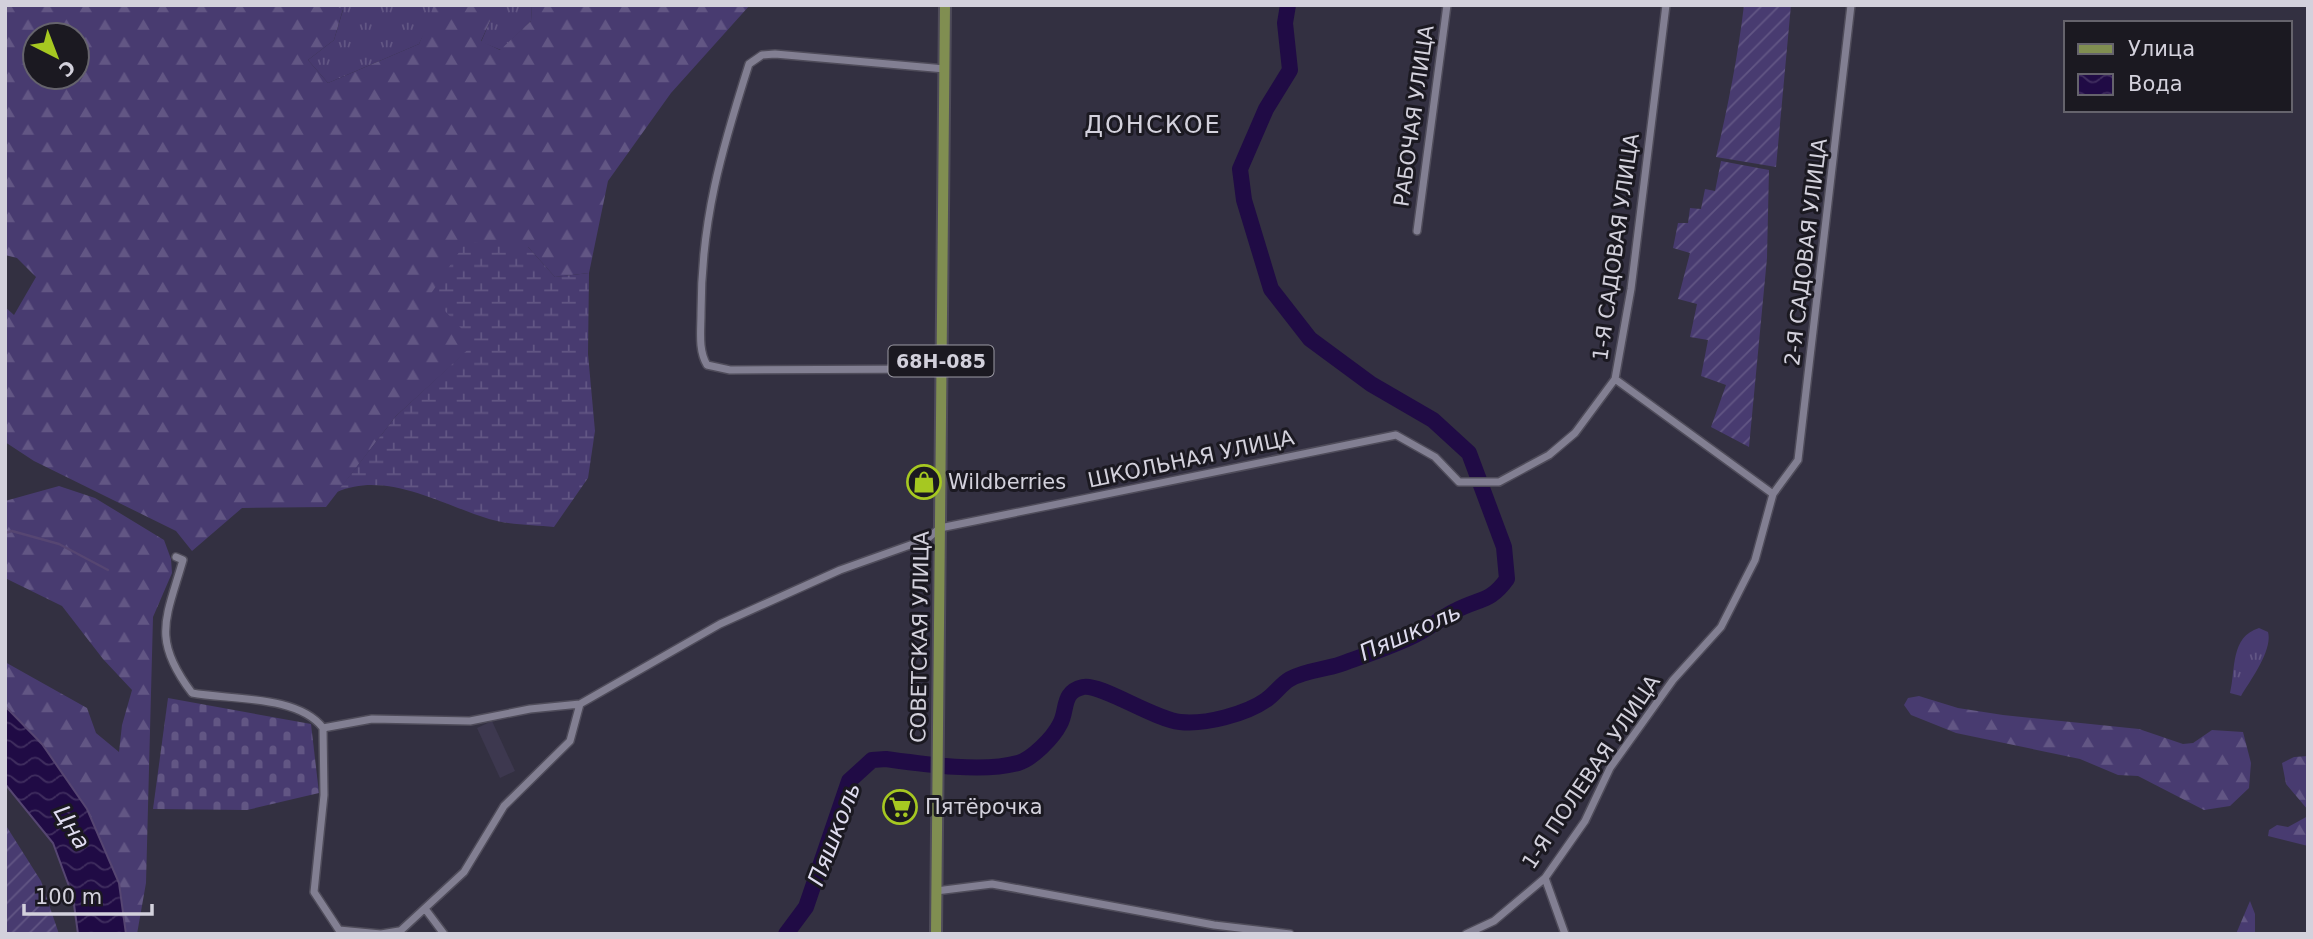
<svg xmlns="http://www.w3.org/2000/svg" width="2313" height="939" font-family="'DejaVu Sans',sans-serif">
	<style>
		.built { fill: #3d384f }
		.grass { fill: url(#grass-tufts) }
		.forest { fill: url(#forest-firs); fill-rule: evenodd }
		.wetland { fill: url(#wetland-marsh) }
		.cemetery { fill: url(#cemetery-stones) }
		.garden { fill: url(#garden-furrows) }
		.water { fill: url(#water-waves); stroke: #564672; stroke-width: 2 }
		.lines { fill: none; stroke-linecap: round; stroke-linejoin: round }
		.stream { stroke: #564672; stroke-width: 2.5 }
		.river { stroke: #200b45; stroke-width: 16 }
		.street-casing { stroke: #4f4c5a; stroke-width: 10 }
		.primary-casing { stroke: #4f4c5a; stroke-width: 14 }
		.street { stroke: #827f92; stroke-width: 7 }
		.primary { stroke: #808e51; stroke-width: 10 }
		.labels { text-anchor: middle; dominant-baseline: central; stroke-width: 6; stroke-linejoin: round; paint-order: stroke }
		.shield { fill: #1b1921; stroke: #9c9aa4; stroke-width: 2 }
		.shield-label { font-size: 19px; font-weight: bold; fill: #d3d1dc }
		.street-label { font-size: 21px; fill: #d3d1dc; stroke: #1b1921 }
		.poi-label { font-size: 21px; fill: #d3d1dc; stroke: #1b1921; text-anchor: start }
		.water-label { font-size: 23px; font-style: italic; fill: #dfdcef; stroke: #1b1921 }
		.quarter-label { font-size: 24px; letter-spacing: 2px; fill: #d3d1dc; stroke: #1b1921 }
	</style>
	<defs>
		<pattern id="grass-tufts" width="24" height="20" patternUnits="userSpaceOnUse" patternTransform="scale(1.75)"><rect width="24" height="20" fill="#483b70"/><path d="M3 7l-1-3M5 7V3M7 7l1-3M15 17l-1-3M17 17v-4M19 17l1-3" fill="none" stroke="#625684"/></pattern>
		<pattern id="forest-firs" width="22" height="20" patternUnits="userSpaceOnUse" patternTransform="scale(1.75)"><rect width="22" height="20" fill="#483b70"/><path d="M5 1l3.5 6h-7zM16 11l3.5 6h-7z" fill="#625684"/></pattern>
		<pattern id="wetland-marsh" width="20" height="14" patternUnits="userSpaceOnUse" patternTransform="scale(1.75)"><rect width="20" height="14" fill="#483b70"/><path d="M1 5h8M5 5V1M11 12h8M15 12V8" fill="none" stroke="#625684"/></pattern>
		<pattern id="cemetery-stones" width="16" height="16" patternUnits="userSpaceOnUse" patternTransform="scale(1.75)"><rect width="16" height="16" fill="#483b70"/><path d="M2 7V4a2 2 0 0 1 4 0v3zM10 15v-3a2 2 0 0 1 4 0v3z" fill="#625684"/></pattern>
		<pattern id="garden-furrows" width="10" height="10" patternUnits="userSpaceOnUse" patternTransform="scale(1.75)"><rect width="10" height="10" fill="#483b70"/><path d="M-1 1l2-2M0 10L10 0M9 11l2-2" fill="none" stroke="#625684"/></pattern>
		<pattern id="water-waves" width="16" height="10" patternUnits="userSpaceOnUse" patternTransform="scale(1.75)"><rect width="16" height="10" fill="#200b45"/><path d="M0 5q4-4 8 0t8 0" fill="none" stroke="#402e5f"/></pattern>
	</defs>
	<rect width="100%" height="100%" fill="#333041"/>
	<path class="built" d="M492 721 515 771 500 778 477 728Z"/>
	<path class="grass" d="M331 5H435L436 8 419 44 328 83 308 60 334 40 343 10Z
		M491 5H532L531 21 501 50 481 42 491 19Z
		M2259 628 2268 632C2273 650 2250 681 2241 696L2230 693C2236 669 2230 637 2259 628Z"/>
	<path class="forest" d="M5 5H331L343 9 334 40 308 60 328 83 419 44 435 5H491V19L481 41 500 50 531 21 532 5H750L671 93 608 181 589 273 555 277 528 247 476 343 396 416 326 507 242 508 192 551 176 531 34 461 5 442V307L14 315 36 277 17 258 5 255ZM35 35H77V77H35Z
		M59 486 95 498 164 540 171 559 172 573 153 617 146 883 137 934H126L119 883 42 744 5 706V662L87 708 96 733 119 752 122 725 132 690 103 659 62 606 5 578V501Z
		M1919 696 1958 708 2003 715 2139 729 2183 744 2193 743 2212 730 2243 732 2251 763 2249 788 2230 806 2204 810 2138 776 2118 775 2080 759 1956 733 1911 715 1904 705 1908 698Z
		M2308 756V810L2286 784 2282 763 2294 757Z
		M2308 816V846L2268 836 2269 830 2277 825 2288 827Z
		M2250 901 2255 914V934H2236Z"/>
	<path class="wetland" d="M466 242 528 247 555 277 589 273 588 354 595 431 588 478 554 527C534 525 509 525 489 519 443 505 386 470 337 492L396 416 475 343 430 295Z"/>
	<path class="cemetery" d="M168 698 311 724 319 793 247 810 153 809Z"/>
	<path class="garden" d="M1744 5H1791L1776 167 1716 157C1728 106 1738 56 1744 5Z
		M1721 161 1769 170 1767 258 1749 447 1711 427 1726 385 1701 376 1708 340 1690 337 1697 304 1678 299 1690 253 1673 248 1678 223H1688L1690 208 1701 209 1705 189 1715 191Z
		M5 824 41 881 59 934H5Z"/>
	<path class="water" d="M5 706 42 744 87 809 119 883 126 934H78L73 897 53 843 5 784Z"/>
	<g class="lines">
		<path class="stream" d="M5 533 12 531 59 544 108 570"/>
		<path class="river" d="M786 934 806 907 849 781 872 760 886 759C922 764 983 773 1018 763 1032 759 1053 738 1060 724 1068 710 1061 692 1083 687 1100 683 1153 719 1180 722 1205 725 1246 714 1266 700 1275 694 1281 684 1290 679 1306 670 1324 670 1341 664 1365 655 1391 647 1415 635 1429 628 1441 618 1455 611 1479 598 1490 603 1507 579L1504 547 1469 453 1433 420 1371 384 1310 339 1271 289 1244 200 1240 169 1266 109 1290 70 1285 23 1288 5"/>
		<g class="street-casing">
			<path id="street" d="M1417 231 1447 5
				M940 369 730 370 707 365C698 350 701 331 701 313 701 220 721 152 749 64L762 55 775 54 945 69
				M1615 379 1773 494
				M176 557 183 560C166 619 151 639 192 693 230 700 298 695 323 728
				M1545 878 1565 934
				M936 891 992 884 1214 925 1290 934
				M426 910 444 934
				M399 931 381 934 339 930 314 892 324 795 323 728 372 719 470 721 530 709 580 704
				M397 934 464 872 504 806 570 741 580 704 720 624 840 570 927 539 940 528 1396 435 1435 457 1459 482H1499L1549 455 1575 433 1615 379 1631 289 1666 5
				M1466 934 1494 921 1545 878 1585 821 1610 768 1673 680 1721 627 1755 560 1773 494 1798 460 1851 5"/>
		</g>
		<g class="primary-casing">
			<path id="primary" d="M936 934 945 5"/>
		</g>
		<use href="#street" class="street"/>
		<use href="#primary" class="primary"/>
	</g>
	<defs>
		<g id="shop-ring" transform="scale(1.75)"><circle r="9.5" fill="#1b1921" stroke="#a6c821" stroke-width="1.5"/><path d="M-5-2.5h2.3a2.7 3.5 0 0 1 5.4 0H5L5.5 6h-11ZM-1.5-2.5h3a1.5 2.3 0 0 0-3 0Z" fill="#a6c821"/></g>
		<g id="supermarket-ring" transform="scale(1.75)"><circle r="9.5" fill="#1b1921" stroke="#a6c821" stroke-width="1.5"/><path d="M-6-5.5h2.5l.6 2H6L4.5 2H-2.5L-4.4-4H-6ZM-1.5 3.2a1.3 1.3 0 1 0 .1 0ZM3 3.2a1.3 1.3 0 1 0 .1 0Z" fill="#a6c821"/></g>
	</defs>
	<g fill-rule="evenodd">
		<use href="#shop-ring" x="924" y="482"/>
		<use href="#supermarket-ring" x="900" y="807"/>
	</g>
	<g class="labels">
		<rect class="shield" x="888.5" y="345.5" width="105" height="31" rx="5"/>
		<g class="shield-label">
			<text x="941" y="361">68Н-085</text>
		</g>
		<g class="street-label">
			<text transform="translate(1414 116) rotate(-82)">РАБОЧАЯ УЛИЦА</text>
			<text transform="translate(1616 247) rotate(-82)">1-Я САДОВАЯ УЛИЦА</text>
			<text transform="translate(1806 252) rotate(-83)">2-Я САДОВАЯ УЛИЦА</text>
			<text transform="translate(1191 459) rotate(-12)">ШКОЛЬНАЯ УЛИЦА</text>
			<text transform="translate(920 637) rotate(-89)">СОВЕТСКАЯ УЛИЦА</text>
			<text transform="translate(1591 772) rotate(-56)">1-Я ПОЛЕВАЯ УЛИЦА</text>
		</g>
		<g class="poi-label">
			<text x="948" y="482">Wildberries</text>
			<text x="925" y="807">Пятёрочка</text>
		</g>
		<g class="water-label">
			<text transform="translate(1410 632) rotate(-24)">Пяшколь</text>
			<text transform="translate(72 827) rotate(58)">Цна</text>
			<text transform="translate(834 834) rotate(-69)">Пяшколь</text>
		</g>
		<g class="quarter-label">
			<text x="1153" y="125">ДОНСКОЕ</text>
		</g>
	</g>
	<rect width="2313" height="939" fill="none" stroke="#d3d1dc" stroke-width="14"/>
	<rect x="2064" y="21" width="228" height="91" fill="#1b1921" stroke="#65636c" stroke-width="2"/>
	<rect x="2078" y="44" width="35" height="10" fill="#808e51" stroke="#65636c" stroke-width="2"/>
	<text x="2128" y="56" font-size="21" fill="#d3d1dc">Улица</text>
	<rect x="2078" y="74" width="35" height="21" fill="url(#water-waves)" stroke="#65636c" stroke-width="2"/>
	<text x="2128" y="91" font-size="21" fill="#d3d1dc">Вода</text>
	<g transform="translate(56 56) rotate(138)"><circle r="33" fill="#1b1921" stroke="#65636c" stroke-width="2"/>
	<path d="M0-5L12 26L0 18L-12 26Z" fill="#a6c821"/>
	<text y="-10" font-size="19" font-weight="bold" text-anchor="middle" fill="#d3d1dc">С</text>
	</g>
	<path d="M24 904v10h128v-10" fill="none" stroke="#d3d1dc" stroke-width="3.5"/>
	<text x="35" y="904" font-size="21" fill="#d3d1dc" stroke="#1b1921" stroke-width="5" paint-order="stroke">100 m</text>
</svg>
